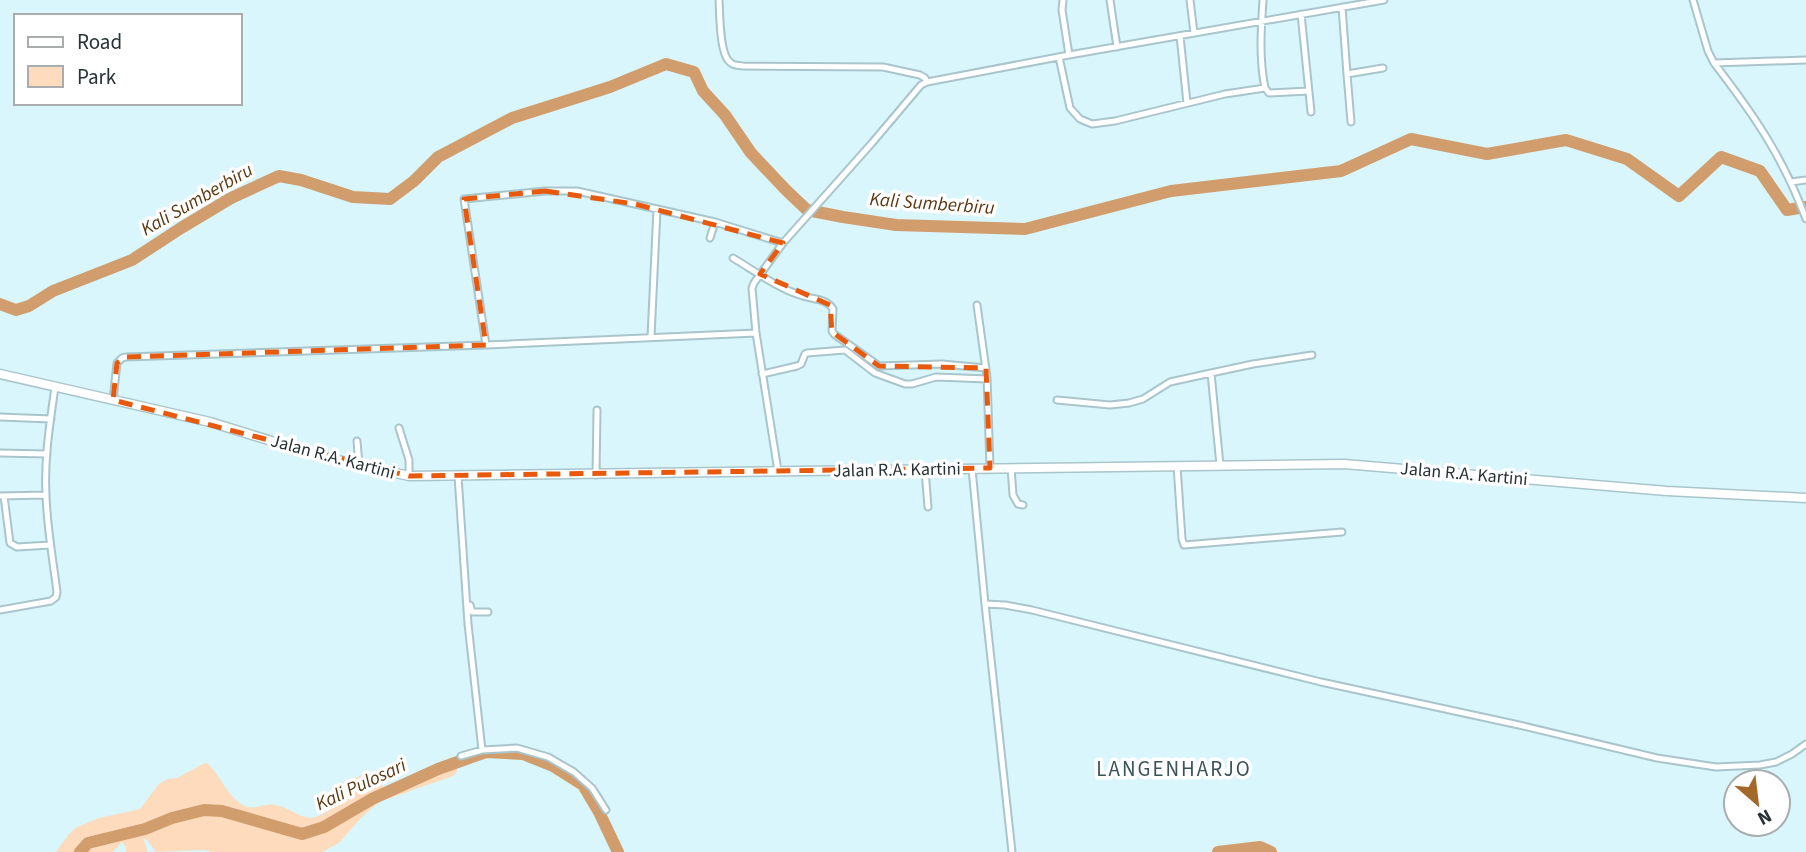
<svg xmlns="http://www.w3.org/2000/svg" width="1806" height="852" font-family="'Source Sans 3',sans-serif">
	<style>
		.green { fill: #fddbbc }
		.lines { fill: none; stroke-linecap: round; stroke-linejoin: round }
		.river { stroke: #d19d6c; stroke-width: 12 }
		.minor-casing { stroke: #a9c5cc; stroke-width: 9 }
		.secondary-casing { stroke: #a9c5cc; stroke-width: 11 }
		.minor { stroke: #fff; stroke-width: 5 }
		.secondary { stroke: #fff; stroke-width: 8 }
		.marked { fill: none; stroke: #e8590c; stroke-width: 5; stroke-dasharray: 14 9; stroke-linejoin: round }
		.labels { text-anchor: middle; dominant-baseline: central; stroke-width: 7; stroke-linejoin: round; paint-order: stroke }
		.street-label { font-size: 18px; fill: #273235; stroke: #fff }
		.water-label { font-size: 19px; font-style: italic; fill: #5b3811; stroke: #fff }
		.quarter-label { font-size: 21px; letter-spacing: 2px; fill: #3a5359; stroke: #fff }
	</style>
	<rect width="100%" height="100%" fill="#d9f6fd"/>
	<path class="green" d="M207 763C221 776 226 795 243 805 254 812 264 802 275 805 300 810 304 829 332 808 334 800 331 792 335 785L374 771C381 778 379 785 388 791L454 764 457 767V772L453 776 379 802 361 818 339 843 322 852H212L204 850 156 852 147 840 143 838 148 852H126V847L122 842 113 852H56L69 834 77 827 99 818 140 809 159 784 167 779 177 778 203 764Z"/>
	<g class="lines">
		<path class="river" d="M0 304 16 310 29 306 53 291 132 260 181 228 231 198 279 176 301 180 353 197 390 199 414 181 438 157 512 118 610 87 666 64 694 72 703 91 725 115 751 153 786 190 807 210 843 217 896 225 1025 229 1171 191 1341 171 1411 139 1487 154 1566 140 1627 159 1679 196 1721 157 1760 171 1787 210 1806 207
			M80 852 88 843 145 829 172 818 204 810 222 811 302 834 324 827 372 799 438 769 486 752 523 754 553 766 583 785 599 812 618 852
			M1218 852 1260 847 1271 852"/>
		<g class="minor-casing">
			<path id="minor" d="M719 0C720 13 719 56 731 63 734 66 739 65 743 66L883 67 920 75 925 78 927 82
				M1063 0 1062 10 1069 55
				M1110 0 1117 47
				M1190 0 1194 33
				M1693 0 1708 51 1714 63 1806 60
				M1342 7 1347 74 1383 68
				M1301 14 1311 112
				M1180 36 1187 103
				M1059 57 1070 108 1080 119 1092 124 1115 121 1225 94 1265 88C1259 59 1261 29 1263 0
				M1714 63C1754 115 1783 157 1806 219
				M1347 74 1351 122
				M1265 88 1269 93 1309 91
				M1791 182 1806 180
				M710 238 715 222
				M733 258C755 271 778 289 803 296 814 300 826 298 833 309L832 331 834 334 879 366 942 364 986 368
				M977 305 987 377 990 468
				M651 337 657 209
				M486 345 464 199 545 191H577L715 222 783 243
				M1211 373 1253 364 1312 355
				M762 374 797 366 801 364 805 354 807 353 845 350 875 373 905 384H912L936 377 987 379
				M113 400 117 363 122 358 126 357 486 345 756 333
				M1057 400 1110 405 1129 403 1143 399 1170 382 1211 373 1220 465
				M0 417 51 419
				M399 428 409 460V476
				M357 441 359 465
				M0 453 47 454
				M1177 466 1182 539 1184 545 1342 532
				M1011 468 1013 495 1018 504 1023 505
				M972 469 985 604 1012 852
				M925 470 928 507
				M778 471 756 333 752 288 754 283 783 243 872 143 921 85 927 82 1069 55 1384 0
				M596 475 597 410
				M458 476 468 624 482 750 517 748 548 757 574 772 592 788 606 810
				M0 496 46 495
				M4 496 10 543 17 547 50 545
				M985 604 1005 605 1032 610 1321 682 1519 725 1657 758 1716 767 1760 765 1776 762 1792 754 1806 744
				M470 605 472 612H488
				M0 610 51 601 56 597 57 592C53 560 47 528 46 495 44 459 50 423 55 387
				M461 756 482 750"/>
		</g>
		<g class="secondary-casing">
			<path id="secondary" d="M0 374 210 422 320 456 409 476 1344 464 1667 491 1806 498"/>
		</g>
		<use href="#minor" class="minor"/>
		<use href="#secondary" class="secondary"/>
	</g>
	<path class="marked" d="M545 191 635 204 783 243 760 274 830 305 832 332 879 366 986 368 990 468 409 476 113 400 117 363 126 357 486 345 464 199Z"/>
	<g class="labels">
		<g class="street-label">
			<text transform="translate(333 457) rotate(15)">Jalan R.A. Kartini</text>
			<text transform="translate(897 470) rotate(-1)">Jalan R.A. Kartini</text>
			<text transform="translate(1464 474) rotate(5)">Jalan R.A. Kartini</text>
		</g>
		<g class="water-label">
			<text transform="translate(197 200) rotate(-30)">Kali Sumberbiru</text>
			<text transform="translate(932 204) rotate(4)">Kali Sumberbiru</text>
			<text transform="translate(361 785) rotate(-25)">Kali Pulosari</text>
		</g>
		<g class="quarter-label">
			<text x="1174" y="769">LANGENHARJO</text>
		</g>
	</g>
	<rect x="14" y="14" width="228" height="91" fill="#ffffff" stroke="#a9adae" stroke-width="2"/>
	<rect x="28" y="37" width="35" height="10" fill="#ffffff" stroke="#a9adae" stroke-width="2"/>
	<text x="77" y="49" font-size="21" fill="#273235">Road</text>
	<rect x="28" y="66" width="35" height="21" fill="#fddbbc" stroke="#a9adae" stroke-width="2"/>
	<text x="77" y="84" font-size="21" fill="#273235">Park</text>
	<g transform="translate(1757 803) rotate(152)"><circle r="33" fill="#ffffff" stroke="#a9adae" stroke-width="2"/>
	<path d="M0-5L12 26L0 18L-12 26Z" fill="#a4692a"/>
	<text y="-10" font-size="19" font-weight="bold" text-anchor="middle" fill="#273235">N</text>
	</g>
</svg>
